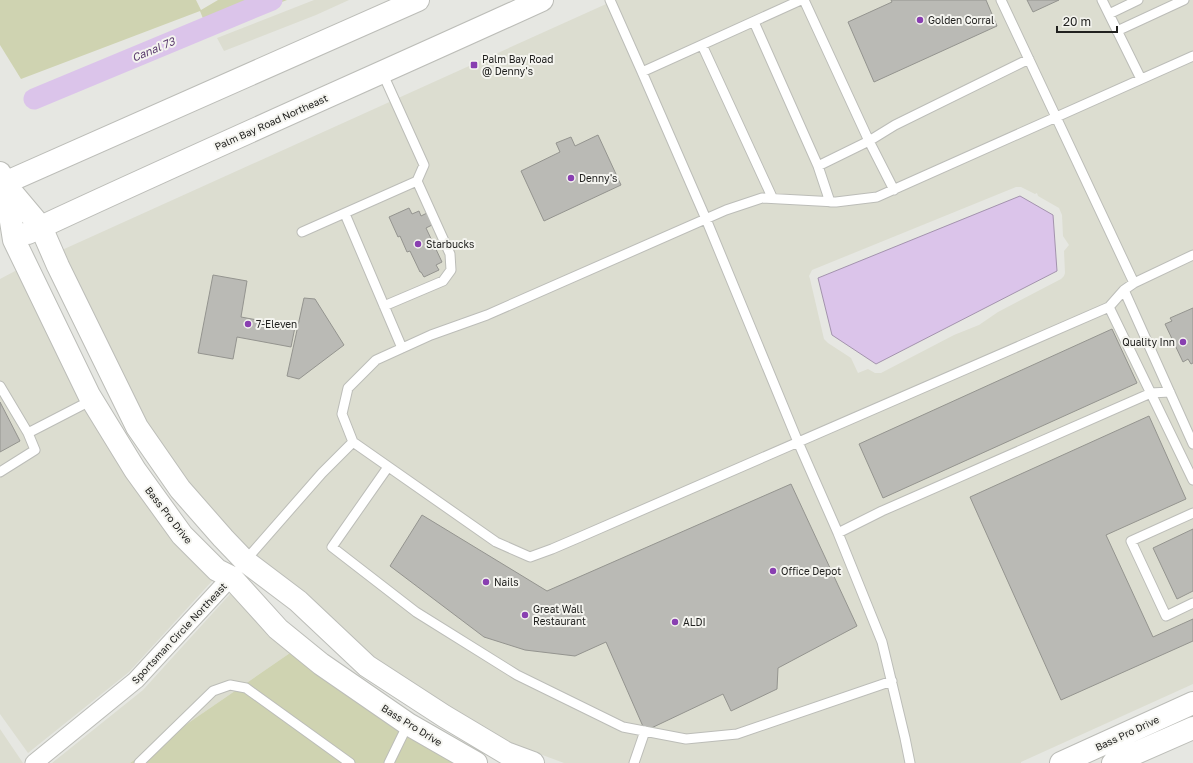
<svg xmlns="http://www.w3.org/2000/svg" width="1193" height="763" font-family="'Golos Text',sans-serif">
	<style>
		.built { fill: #dcddd0; fill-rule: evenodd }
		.green { fill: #cfd3b1 }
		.water { fill: #dbc4ea; stroke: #a393ad }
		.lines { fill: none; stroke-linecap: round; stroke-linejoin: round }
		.canal { stroke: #dbc4ea; stroke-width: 21 }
		.building { fill: #babab5; stroke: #94948f }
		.lane-casing { stroke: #bcbdb8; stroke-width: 11 }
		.street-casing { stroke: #bcbdb8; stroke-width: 19 }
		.secondary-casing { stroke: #bcbdb8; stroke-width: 24 }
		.lane { stroke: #fff; stroke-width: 9 }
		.street { stroke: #fff; stroke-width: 17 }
		.secondary { stroke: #fff; stroke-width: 22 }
		.poi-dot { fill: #893fb1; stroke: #f4f4ef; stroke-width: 1.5 }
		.labels { text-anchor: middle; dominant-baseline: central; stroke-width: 4; stroke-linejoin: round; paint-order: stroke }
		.poi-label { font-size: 10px; fill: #21211f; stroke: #f4f4ef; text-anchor: start }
		.street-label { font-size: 10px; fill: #21211f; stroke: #f4f4ef }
		.water-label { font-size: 11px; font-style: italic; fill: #5c3d6f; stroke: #f4f4ef }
	</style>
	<rect width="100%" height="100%" fill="#e6e7e2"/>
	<path class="built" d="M314 0H349L316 15 224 51 217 38Z
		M615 0H1193V684L1021 762V763H564L510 743 448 706 372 657 251 553 188 482 146 422 62 250ZM1016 187H1021L1035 194 1037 193 1038 196 1059 208 1062 215 1063 236 1069 245 1064 251 1065 273 1064 276 1061 279 998 312 979 325 954 335 881 373H875L868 369 858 373 851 358 828 343 824 339 810 279 809 276 812 270Z
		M17 270 213 580 129 672 28 753 0 714V279Z
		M231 593 290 653 130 763H52L143 690Z
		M0 729 23 763H0Z"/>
	<path class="green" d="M0 0H196L201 10 218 0H287L208 31 200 11 21 79 0 45Z
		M290 653 455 763H130Z"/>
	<path class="water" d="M1020 196 1053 215 1057 271 876 364 832 335 818 278Z"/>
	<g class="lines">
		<path class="canal" d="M34 99 272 0"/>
	</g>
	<path class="building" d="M891 0H986L997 26 874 82 848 22 892 2Z
		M1027 0H1059L1033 12Z
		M598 135 621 185 544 221 521 171 560 152 556 143 571 137 575 146Z
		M409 208 412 214 419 211 421 216 427 213 432 225 426 228 442 262 436 265 439 270 424 277 421 272H420L410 251 407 252 400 236 398 237 389 217Z
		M213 275 247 281 241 317 295 327 291 347 237 337 233 359 198 353Z
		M304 298 315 299 344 345 299 379 287 376Z
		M1193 308V363L1191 364 1188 359 1183 362 1165 324 1172 321 1170 318Z
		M1112 329 1137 383 883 498 859 444Z
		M0 402 20 441 0 452Z
		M1149 416 1186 499 1106 535 1153 637 1193 619V641L1061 700 970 497Z
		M791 484 857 626 778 668 777 689 731 711 723 694 645 731 606 642 575 656 525 650 484 637 390 566 422 515 547 591Z
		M1193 529V591L1177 599 1153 548Z"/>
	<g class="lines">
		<g class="lane-casing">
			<path id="lane" d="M610 0 642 72 706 219 798 442 838 533
				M804 0 869 141 818 166
				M1001 0 1134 283
				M1102 0 1141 79
				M1109 14 1138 0
				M754 22 818 166 830 202
				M1117 31 1184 0
				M702 45 772 197
				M642 72 801 0
				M894 190 869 141 895 125 1029 59
				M345 214 402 348
				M302 232 417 181 424 165 382 72
				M1124 290 1193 444
				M384 306 443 281 451 270 450 254 417 181
				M1109 307 1193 480
				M0 386 28 433 35 450 0 472
				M28 433 92 400
				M353 442 496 542 530 557 552 549 580 537 1109 307 1124 290 1134 283 1193 255
				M388 467 332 547 416 612 517 675 623 727 686 739 737 734 892 681
				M1193 513 1131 541 1166 616 1193 603
				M244 562 322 473 353 442 342 414 348 388 376 360 431 335 487 315 726 210 762 198 836 202 877 197 1193 56
				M139 763 213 691 230 685 246 688 350 763
				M389 763 408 724
				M634 763 645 731
				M910 763 905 738 882 642 838 533 882 511 1151 393 1170 392"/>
		</g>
		<g class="street-casing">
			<path id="street" d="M34 763 136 680 231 577"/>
		</g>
		<g class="secondary-casing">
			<path id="secondary" d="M0 173 4 183 41 227 58 266 137 427 180 489 223 538 245 561 298 601 367 666 444 716 506 753 533 763
				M5 184 14 240 89 395 135 470 182 535 217 570 231 577 278 629 321 664 408 724 476 763
				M0 185 418 0
				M28 233C199 153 371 78 542 0
				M1061 763 1193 703
				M1113 763 1193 728"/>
		</g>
		<use href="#lane" class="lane"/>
		<use href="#street" class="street"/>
		<use href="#secondary" class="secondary"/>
	</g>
	<g class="poi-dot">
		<circle cx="920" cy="20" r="4"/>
		<rect x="470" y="61" width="8" height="8" rx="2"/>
		<circle cx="571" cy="178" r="4"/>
		<circle cx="418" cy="244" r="4"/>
		<circle cx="248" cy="324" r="4"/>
		<circle cx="1183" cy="342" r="4"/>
		<circle cx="773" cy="571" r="4"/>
		<circle cx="486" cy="582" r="4"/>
		<circle cx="525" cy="615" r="4"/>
		<circle cx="675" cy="622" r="4"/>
	</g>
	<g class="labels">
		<g class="poi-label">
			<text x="928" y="20">Golden Corral</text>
			<text x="482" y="59">Palm Bay Road<tspan x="482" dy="12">@ Denny's</tspan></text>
			<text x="579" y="178">Denny's</text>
			<text x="426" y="244">Starbucks</text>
			<text x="256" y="324">7-Eleven</text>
			<text x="1175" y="342" text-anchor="end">Quality Inn</text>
			<text x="781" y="571">Office Depot</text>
			<text x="494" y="582">Nails</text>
			<text x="533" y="609">Great Wall<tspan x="533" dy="12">Restaurant</tspan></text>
			<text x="683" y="622">ALDI</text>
		</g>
		<g class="street-label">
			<text transform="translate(271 122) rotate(-24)">Palm Bay Road Northeast</text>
			<text transform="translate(169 515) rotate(52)">Bass Pro Drive</text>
			<text transform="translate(179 633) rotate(-47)">Sportsman Circle Northeast</text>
			<text transform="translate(412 725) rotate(32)">Bass Pro Drive</text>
			<text transform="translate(1127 733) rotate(-25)">Bass Pro Drive</text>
		</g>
		<g class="water-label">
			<text transform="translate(153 49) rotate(-23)">Canal 73</text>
		</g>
	</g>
	<path d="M1057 26v6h60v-6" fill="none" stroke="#21211f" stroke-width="2"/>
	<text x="1063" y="26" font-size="12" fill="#21211f" stroke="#f4f4ef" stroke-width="3" paint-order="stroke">20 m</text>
</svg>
